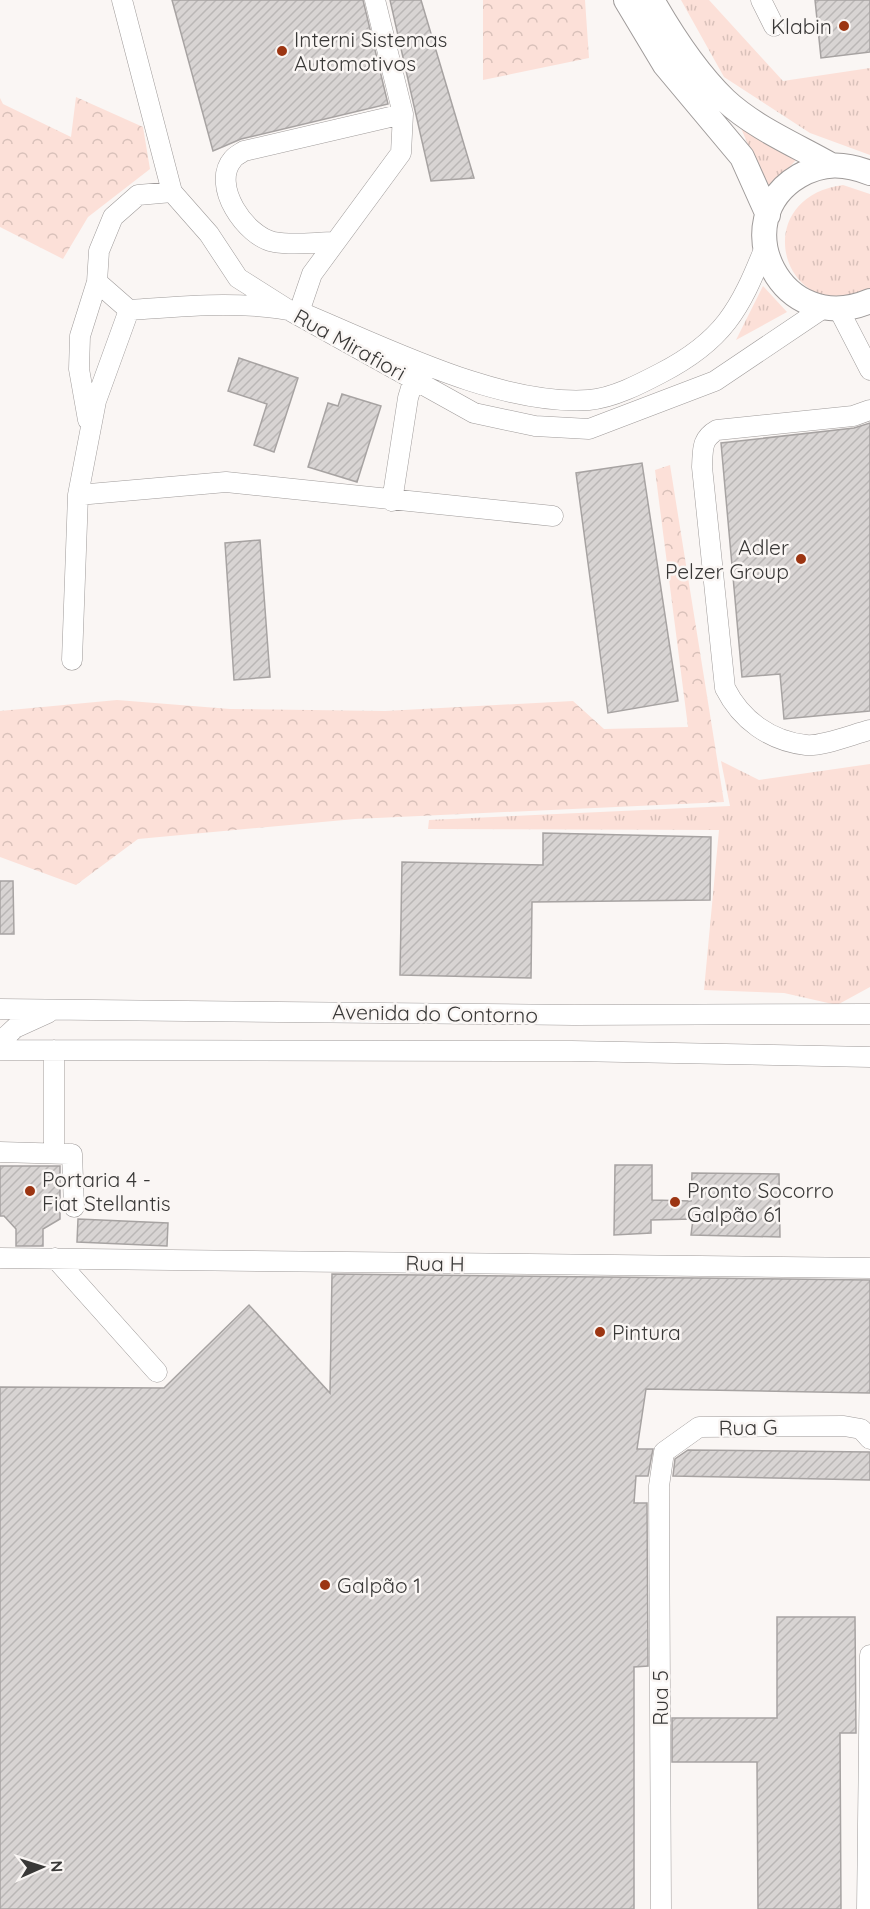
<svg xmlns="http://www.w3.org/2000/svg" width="870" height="1909" font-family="Quicksand,sans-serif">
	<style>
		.grass { fill: url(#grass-tufts) }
		.forest { fill: url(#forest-crowns) }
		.building { fill: url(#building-hatch); stroke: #a7a3a2; stroke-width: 1.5 }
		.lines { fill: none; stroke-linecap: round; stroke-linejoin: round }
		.minor-casing { stroke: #9f9b9a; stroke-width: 21 }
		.major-casing { stroke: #9f9b9a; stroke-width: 26 }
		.minor { stroke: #fff; stroke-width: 20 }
		.major { stroke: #fff; stroke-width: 24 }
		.poi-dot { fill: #9c3512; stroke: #faf6f4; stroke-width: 2 }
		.labels { text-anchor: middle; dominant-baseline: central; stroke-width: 5; stroke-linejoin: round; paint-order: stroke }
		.poi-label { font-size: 21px; fill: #393837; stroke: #faf6f4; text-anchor: start }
		.street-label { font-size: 21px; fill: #393837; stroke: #faf6f4 }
	</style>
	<defs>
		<pattern id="grass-tufts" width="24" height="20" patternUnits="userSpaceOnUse" patternTransform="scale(1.5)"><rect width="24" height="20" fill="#fce0d8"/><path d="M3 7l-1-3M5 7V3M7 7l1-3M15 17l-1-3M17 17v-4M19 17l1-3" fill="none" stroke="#d9c1ba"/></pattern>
		<pattern id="forest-crowns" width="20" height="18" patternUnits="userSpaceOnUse" patternTransform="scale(1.5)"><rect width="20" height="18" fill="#fce0d8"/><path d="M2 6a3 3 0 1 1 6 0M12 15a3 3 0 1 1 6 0" fill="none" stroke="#d9c1ba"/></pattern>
		<pattern id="building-hatch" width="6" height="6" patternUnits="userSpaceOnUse" patternTransform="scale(1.5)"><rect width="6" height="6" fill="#d8d4d3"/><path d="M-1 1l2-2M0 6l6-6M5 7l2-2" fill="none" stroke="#bab7b6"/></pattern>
	</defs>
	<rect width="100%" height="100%" fill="#faf6f4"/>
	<path class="grass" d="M681 0H709L783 81 870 68V155L810 133 724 77Z
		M739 123 797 159 767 191Z
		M843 185 870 194V293C780 326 747 198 843 185Z
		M763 286 787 312 736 340Z
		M721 761 759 780 870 764V987L837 1005 784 993 704 990 719 830 428 829 429 820 730 806Z"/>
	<path class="forest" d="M483 0H585L589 58 483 80Z
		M76 97 143 127 150 169 88 217 63 259 0 227V98L3 104 71 137Z
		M670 465 724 802 355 819 138 839 76 885 0 857V711L117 700 230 709 385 711 573 701 604 729 688 727 655 470Z"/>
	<path class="building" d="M172 0H363L388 104 241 139 213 151Z
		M390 0H421L474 178 431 181Z
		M815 0H870V52L821 58Z
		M239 358 298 378 274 452 254 445 267 404 228 391Z
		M342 394 381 406 357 482 308 467 328 403 338 406Z
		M870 423V711L784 719 780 674 742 677 721 443 854 428Z
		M642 463 678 701 608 713 576 473Z
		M260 540 270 677 234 680 225 543Z
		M543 833 711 837 710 900 532 902 531 978 400 975 402 862 543 865Z
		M0 881H13L14 934H0Z
		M615 1165H652V1200L691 1201 692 1173 779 1174 780 1237 691 1235 693 1219 651 1220V1233L614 1235Z
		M0 1166H60V1219L43 1229V1246H16V1229L4 1216H0Z
		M78 1219 168 1223 167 1246 77 1242Z
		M332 1274 870 1280V1393L646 1389 637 1449H653L648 1476H636L634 1503H647L648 1666 634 1667V1909H0V1387L164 1388 249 1305 330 1393Z
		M688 1450 870 1452V1480L673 1476 675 1459Z
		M777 1617H855L856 1733H840L841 1909H758L757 1762H672V1718H777Z"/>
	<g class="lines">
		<g class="minor-casing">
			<path id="minor" d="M122 0 172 192
				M761 0 774 26
				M335 242C316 242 293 246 274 242 246 237 210 185 233 159 235 156 241 153 244 151L403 114
				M765 247C740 310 723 341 661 373 640 384 613 398 589 400 498 406 383 346 300 312 242 300 186 306 129 310L97 282 99 251 113 217 138 195 172 192 209 234 238 278 287 309 474 413 535 426 589 429 715 381 822 309
				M839 310 870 370
				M298 315 312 274 401 153 403 114 375 0
				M870 410 853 416 717 430C701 439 703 450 702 467L725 688C741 720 770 741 806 745 821 747 854 734 870 730
				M88 420 79 369 80 336 97 282
				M78 495 226 482 553 516
				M392 501 408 398 417 368
				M72 660 78 495 96 401 129 310
				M0 1009 574 1015 870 1014
				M0 1042 15 1028 48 1013
				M0 1050 572 1051 870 1057
				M0 1152 69 1154
				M54 1153V1050
				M72 1154 74 1207
				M0 1258 870 1268
				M55 1258 157 1372
				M661 1909 659 1486 664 1452 699 1427 844 1426 861 1429 870 1439
				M867 1909 870 1655"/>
		</g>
		<g class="major-casing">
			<path id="major" d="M626 0 665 65 742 157 768 215
				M652 0C672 35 696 72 725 100 755 128 796 145 831 165
				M870 173C845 163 823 162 799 176 724 220 781 339 870 301"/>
		</g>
		<use href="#minor" class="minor"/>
		<use href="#major" class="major"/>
	</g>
	<g class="poi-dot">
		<circle cx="844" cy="26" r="6"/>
		<circle cx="282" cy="51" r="6"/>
		<circle cx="801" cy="559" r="6"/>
		<circle cx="30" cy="1191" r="6"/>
		<circle cx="675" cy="1202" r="6"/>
		<circle cx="600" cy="1332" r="6"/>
		<circle cx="325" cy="1585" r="6"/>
	</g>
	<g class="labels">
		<g class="poi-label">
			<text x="832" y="26" text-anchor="end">Klabin</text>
			<text x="294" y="39">Interni Sistemas<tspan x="294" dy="24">Automotivos</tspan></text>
			<text x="789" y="547" text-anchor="end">Adler<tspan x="789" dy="24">Pelzer Group</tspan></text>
			<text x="42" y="1179">Portaria 4 -<tspan x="42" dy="24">Fiat Stellantis</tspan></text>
			<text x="687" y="1190">Pronto Socorro<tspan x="687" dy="24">Galpão 61</tspan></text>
			<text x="612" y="1332">Pintura</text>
			<text x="337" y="1585">Galpão 1</text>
		</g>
		<g class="street-label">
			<text transform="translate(350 344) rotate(29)">Rua Mirafiori</text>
			<text transform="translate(435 1013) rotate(1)">Avenida do Contorno</text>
			<text transform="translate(435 1263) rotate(1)">Rua H</text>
			<text transform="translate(748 1427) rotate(-1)">Rua G</text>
			<text transform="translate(660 1698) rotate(-90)">Rua 5</text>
		</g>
	</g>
	<g transform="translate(42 1867) rotate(87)" stroke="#faf6f4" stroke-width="4.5" paint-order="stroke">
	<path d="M0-4.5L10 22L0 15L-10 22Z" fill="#393837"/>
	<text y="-9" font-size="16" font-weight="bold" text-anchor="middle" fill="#393837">N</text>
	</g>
</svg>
